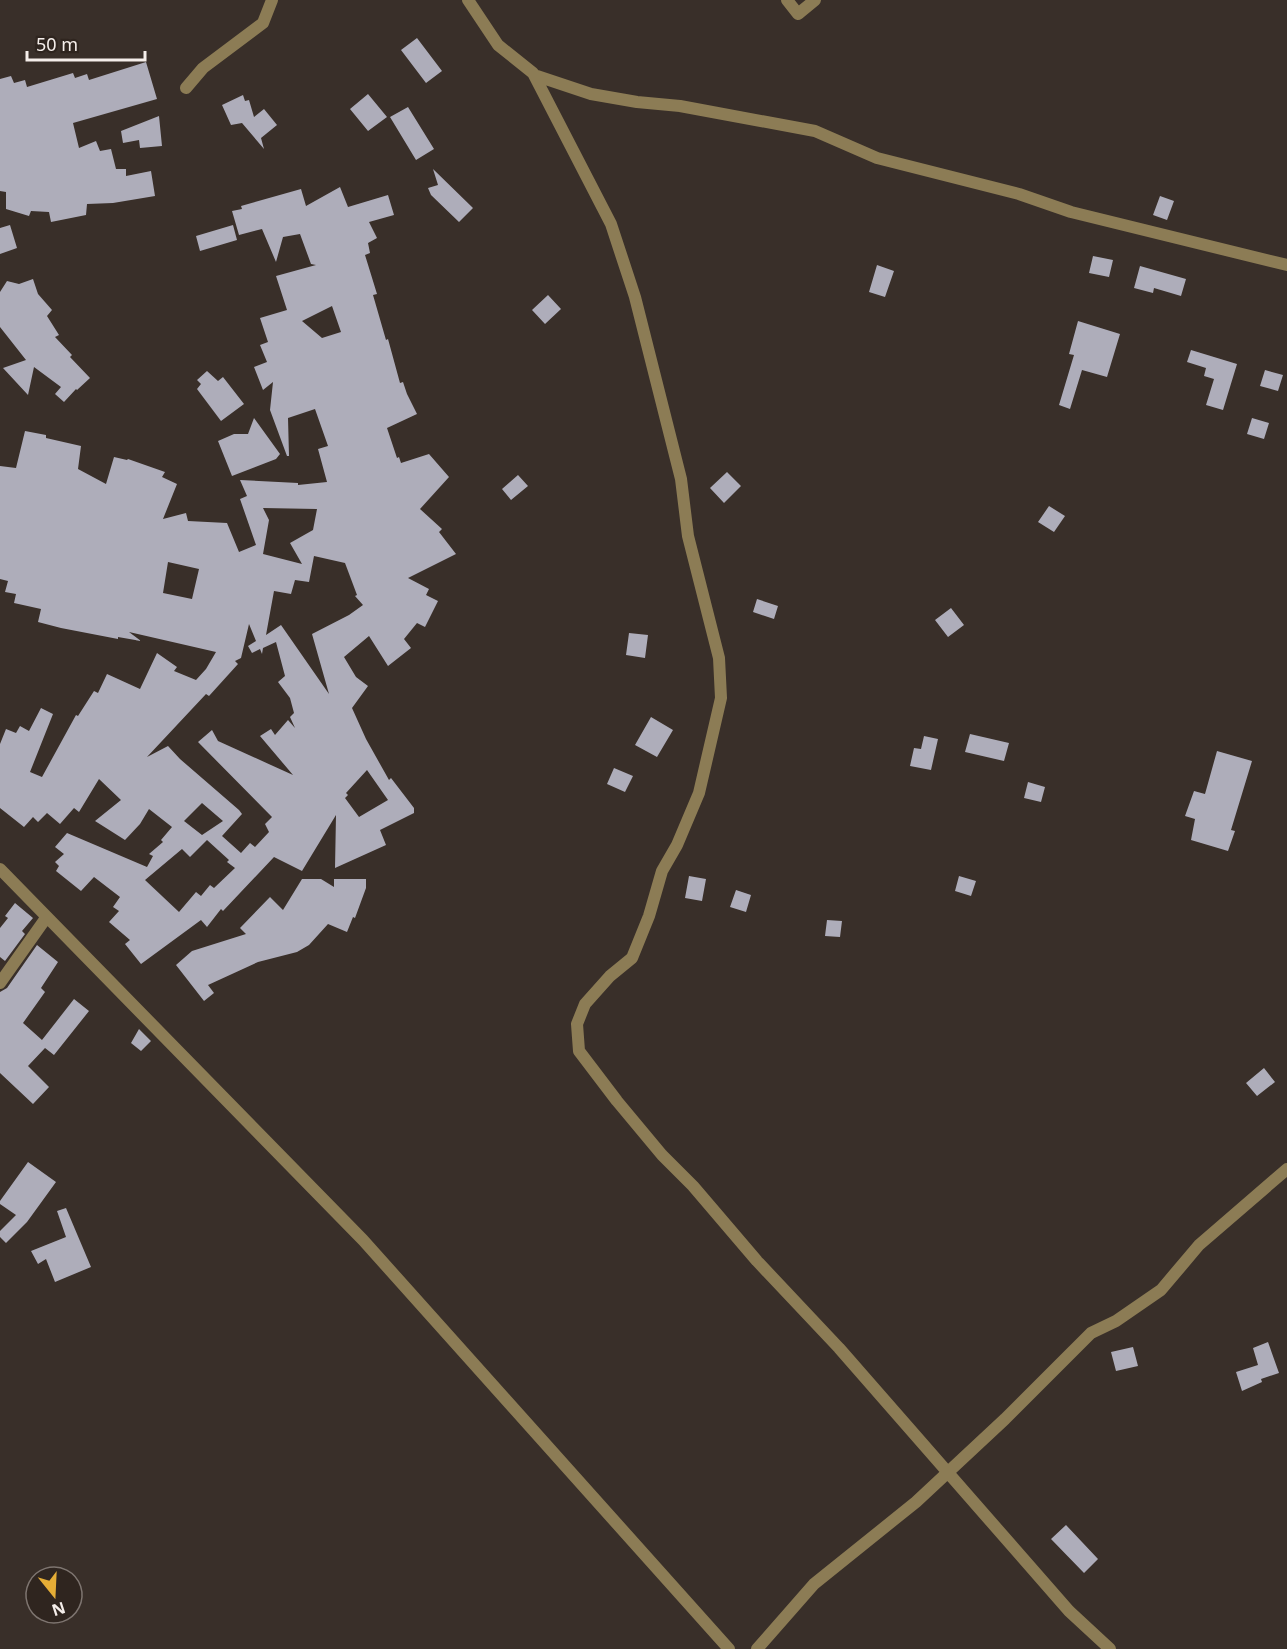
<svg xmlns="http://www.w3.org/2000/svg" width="1287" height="1649" font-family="'Noto Sans',sans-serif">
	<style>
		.building { fill: #aeadba; fill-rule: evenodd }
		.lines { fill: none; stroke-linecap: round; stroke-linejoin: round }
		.street { stroke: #8c7c55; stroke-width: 12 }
	</style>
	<rect width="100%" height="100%" fill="#392f29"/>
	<path class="building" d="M417 38 442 71 426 83 401 50Z
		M146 62 157 99 73 123 79 148 96 141 100 151 111 149 116 169H126V176L151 171 155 196 113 203 87 204 86 215 51 222 49 212 31 211 29 216 6 209V192L0 191V79L11 76 14 83 25 80 27 87 73 73 75 78 87 74 89 80Z
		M368 94 387 117 368 131 350 109Z
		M243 95 245 101 249 100 254 117 264 109 277 125 261 138 264 149 242 123 231 125 222 105Z
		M408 107 434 149 416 160 390 117Z
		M159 116 162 146 140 148 139 140 123 143 121 131Z
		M433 169 473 208 459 222 431 195 428 188 438 185Z
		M340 187 348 207 388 195 394 215 369 222 377 238 368 243 370 253 365 255 377 294 373 295 386 340 388 339 400 383 403 382 407 394 417 414 387 428 397 458 399 457 401 463 429 454 449 477 420 509 442 529 439 532 456 554 408 578 429 589 426 595 438 601 425 627 417 623 404 639 411 648 388 666 369 636 344 657 356 677 368 686 352 708 366 739 389 780 391 778 414 808V813L380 830 386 845 335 868 336 815 302 871 274 857 223 911 221 909 207 927 201 920 141 964 125 944 130 940 109 922 119 911 113 907 120 897 94 877 81 891 56 871 59 866 55 862 64 854 55 847 67 833 147 867 153 856 149 854 163 842 161 840 172 827 149 809 140 824 125 840 95 821 121 800 99 779 79 812 74 808 60 824 47 813 38 822 33 817 24 827 0 808V744L6 729 16 733 20 726 29 731 41 708 53 714 30 772 42 777 76 715 78 716 94 691 98 693 107 674 140 689 157 653 177 667 174 671 196 680 206 669 216 652 129 632 141 641 118 637V639L61 628 38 622 41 609 14 603 16 594 5 592 8 581 0 579V466L16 468 25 431 46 435V438L81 446 78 469 106 484 114 457 127 460 128 459 165 472 162 477 177 484 163 519 186 513 188 521 227 523 239 552 256 545 240 499 247 496 240 480 298 483V485L327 482 318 449 328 446 315 409 288 418 289 456H287L270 410 273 382 263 390 254 367 267 362 260 345 268 342 260 318 287 310 276 276 316 265 311 264 300 234 283 237 276 262 262 229 239 235 232 211 242 209 241 206 301 189 306 206ZM332 306 341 332 322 338 302 321ZM263 508 317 509 313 530 290 543 302 564 263 554 269 520ZM314 556 345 563 357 595 355 596 363 605 349 615 312 634 329 694 281 625 266 635 274 591 291 594 295 580 309 582ZM168 562 199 569 192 599 163 593ZM249 624 256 641 248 646 252 653 260 649 262 654 263 648 276 642 285 676 278 682 290 698 294 713 290 717 295 728 288 720 275 735 271 729 260 736 293 775 218 741 212 730 198 742 272 817 265 824 269 832 255 847 250 843 241 853 222 836 242 814 239 810 180 759 168 746 147 757 206 694 209 696 238 664 235 661 241 658ZM367 770 388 800 359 817 345 798 348 795 346 793ZM202 803 223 821 202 835 184 821ZM207 840 229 860 227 862 235 868 214 888 210 885 201 896 196 892 179 912 145 880 182 849 190 857Z
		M1160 196 1174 201 1167 220 1153 215Z
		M10 225 17 248 0 254V228Z
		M233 225 237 240 200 251 196 236Z
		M1093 256 1113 260 1109 277 1089 273Z
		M877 265 894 271 885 297 869 292Z
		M1140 266 1186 279 1181 296 1154 288 1153 293 1134 288Z
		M33 279 38 294 52 310 47 316 59 335 55 337 72 355 70 357 90 378 77 390 76 389 64 402 55 394 61 387 34 367 28 395 3 368 26 360 0 327V292L7 281 19 284Z
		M548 295 561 309 545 324 532 310Z
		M1078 321 1120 334 1107 377 1082 370 1070 409 1059 405 1074 355 1069 354Z
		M1191 350 1237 364 1223 410 1206 405 1214 379 1204 376 1206 368 1187 362Z
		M1265 370 1283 375 1278 391 1260 386Z
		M207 371 218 381 223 377 244 404 221 421 197 389 201 384 197 380Z
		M254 418 280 454 276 459 232 476 218 441 234 434H248Z
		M1252 418 1269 423 1264 439 1247 434Z
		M727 472 741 486 724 503 710 488Z
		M518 475 528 486 511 500 502 489Z
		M1049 506 1065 516 1054 532 1038 522Z
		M757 599 778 606 774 619 753 612Z
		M951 608 964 625 948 637 935 620Z
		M629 633 648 635 645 658 626 655Z
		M651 717 673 730 657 757 635 745Z
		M970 734 1009 743 1004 761 965 752Z
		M924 736 938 739 931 770 910 766 914 748 921 749Z
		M1217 751 1252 761 1231 830 1235 831 1228 851 1191 840 1195 819 1185 816 1194 791 1205 794Z
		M614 768 633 776 625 792 607 784Z
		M1028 782 1045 787 1041 802 1024 798Z
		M689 876 706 879 702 901 685 898Z
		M959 876 976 881 971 896 955 891Z
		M302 879H321L334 887V879H366V888L355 918 353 917 347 932 328 924 309 945 297 952 258 962 208 985 214 993 204 1001 176 965 192 951 246 934 240 928 270 897 283 910Z
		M736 890 751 895 746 912 730 907Z
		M15 903 33 918 22 931 25 934 5 961 0 957V928L8 918 5 916Z
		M827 920 842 921 840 937 825 936Z
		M37 945 58 962 41 988 45 992 23 1023 42 1040 74 999 89 1011 54 1055 45 1048 28 1066 49 1087 33 1104 0 1073V992L7 988Z
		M139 1029 151 1041 141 1051 131 1043Z
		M1264 1068 1275 1082 1257 1096 1246 1083Z
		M28 1162 56 1182 27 1222 6 1243 0 1237V1231L16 1215 0 1204V1201Z
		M66 1208 91 1267 55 1282 46 1259 38 1264 31 1251 66 1237 57 1211Z
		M1268 1342 1279 1373 1261 1379 1262 1382 1242 1391 1236 1372 1258 1365 1253 1348Z
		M1133 1347 1138 1366 1116 1371 1111 1352Z
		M1066 1525 1098 1559 1084 1573 1051 1539Z"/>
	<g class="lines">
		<path class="street" d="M468 0 498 45 533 73 611 224 635 297 681 479 688 536 719 658 721 698 699 793 677 845 662 871 649 916 632 958 610 976 585 1004 577 1024 579 1051 617 1101 662 1155 693 1186 757 1261 839 1348 1069 1611 1110 1649
			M787 0 798 14 815 0
			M534 75 591 94 637 102 680 106 815 131 877 158 1019 194 1071 212 1287 265
			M186 88 203 68 263 23 272 0
			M0 869 363 1240 729 1649
			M0 983 46 918
			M757 1649 814 1584 916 1502 1005 1419 1091 1333 1116 1321 1161 1290 1199 1245 1287 1169"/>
	</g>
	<g transform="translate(54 1595) rotate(162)"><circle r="28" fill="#2f251f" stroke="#7e7570" stroke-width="1.5"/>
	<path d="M0-4.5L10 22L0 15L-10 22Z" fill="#e5ad36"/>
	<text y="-9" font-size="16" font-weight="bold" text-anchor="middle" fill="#f5eeea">N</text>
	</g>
	<path d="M27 51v9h118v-9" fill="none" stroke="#f5eeea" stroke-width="3"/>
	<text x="36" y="51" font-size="18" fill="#f5eeea" stroke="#2f251f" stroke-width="4.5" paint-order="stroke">50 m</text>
</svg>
